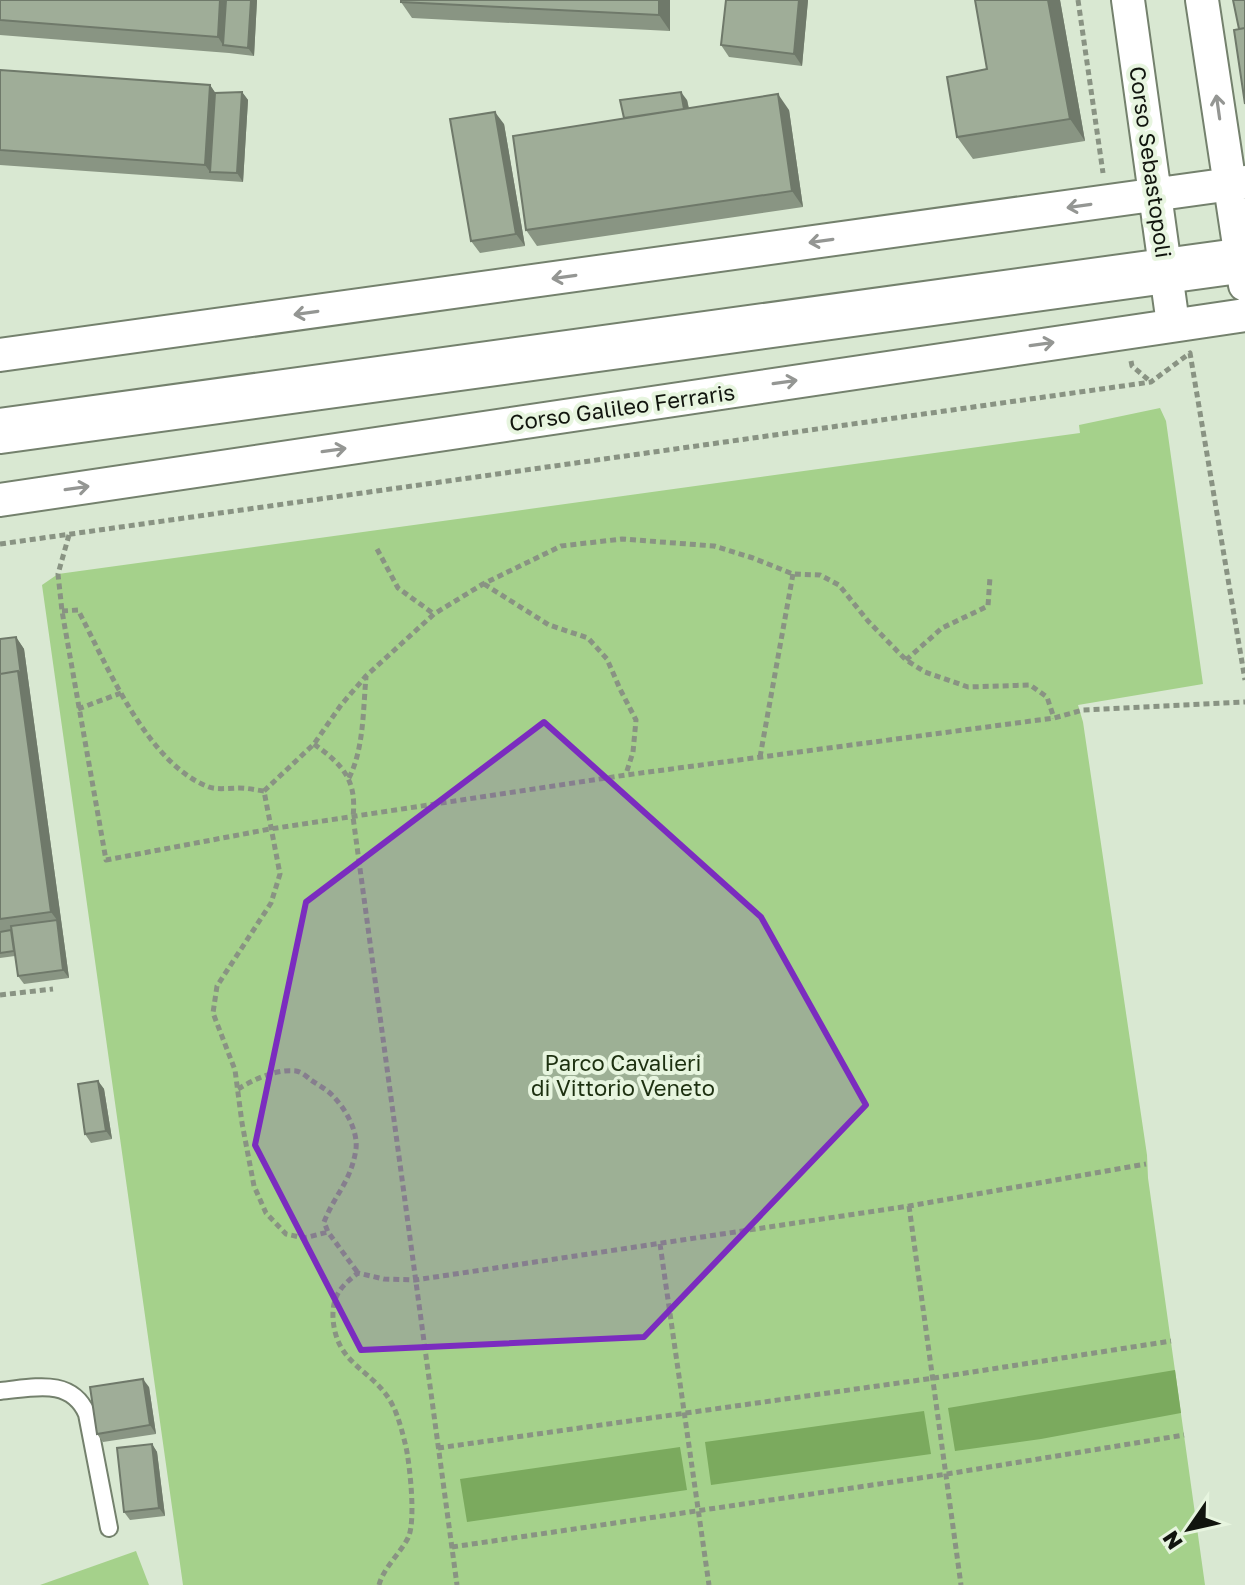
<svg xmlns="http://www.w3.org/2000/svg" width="1245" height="1585" font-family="'Golos Text',sans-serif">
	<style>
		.green { fill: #a5d18b }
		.water { fill: #7baa5e }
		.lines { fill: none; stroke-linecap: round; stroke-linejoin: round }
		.lane-casing { stroke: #74816d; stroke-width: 20 }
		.street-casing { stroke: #74816d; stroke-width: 36 }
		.secondary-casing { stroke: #74816d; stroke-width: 48 }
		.path { stroke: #899383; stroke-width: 5; stroke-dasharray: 6 4; stroke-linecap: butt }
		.lane { stroke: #fff; stroke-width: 16 }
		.street { stroke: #fff; stroke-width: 32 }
		.secondary { stroke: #fff; stroke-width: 44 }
		.wall { fill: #899583 }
		.shaded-wall { fill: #6f796a }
		.building { fill: #9fad98; stroke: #6f796a; stroke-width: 2 }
		.oneway { stroke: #949693 }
		.marked { fill: #7b2cbf; fill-opacity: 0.2; stroke: #7b2cbf; stroke-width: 6; stroke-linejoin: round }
		.labels { text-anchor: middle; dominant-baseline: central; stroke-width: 8; stroke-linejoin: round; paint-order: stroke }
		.street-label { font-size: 22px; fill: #11150e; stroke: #e7f5df }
		.park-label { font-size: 22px; fill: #1d3010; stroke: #e7f5df }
	</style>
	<rect width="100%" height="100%" fill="#d9e8d2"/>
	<path class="green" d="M1160 408 1166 421 1203 684 1078 705 1083 722 1147 1155 1148 1178 1205 1585H183L42 585 58 574 1080 433 1079 425Z
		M136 1551 149 1585H40Z"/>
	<path class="water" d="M1175 1370 1181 1413 1041 1439 955 1451 948 1408Z
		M924 1411 931 1454 711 1485 705 1442Z
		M680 1447 687 1490 467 1522 460 1479Z"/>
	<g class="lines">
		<g class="lane-casing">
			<path id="lane" d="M0 1391C33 1388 71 1377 87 1414L109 1528"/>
		</g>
		<g class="street-casing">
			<path id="street" d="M1128 0 1173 324
				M1202 0 1245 285
				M0 355 1245 182
				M0 500 1245 315"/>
		</g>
		<g class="secondary-casing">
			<path id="secondary" d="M0 431 1245 260"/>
		</g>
		<path class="path" d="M1078 0 1103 173
			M1131 361 1132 366 1151 382
			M69 535 58 574 62 611 106 860 270 829 626 775 1054 718 1083 710 1245 702
			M0 544 1151 382 1190 353 1245 680
			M377 549 398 588 434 614
			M484 584 549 625 588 638 607 659 620 689 636 720 633 752 626 774
			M62 611 78 610C107 665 147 764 209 787 217 790 230 788 239 788 248 788 256 790 264 791L280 874 271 903 217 986 213 1013 235 1070 242 1123 254 1186 266 1213 286 1234 304 1238 328 1232
			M906 660 942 628 988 606 990 577
			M78 709 121 693
			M314 744C343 765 357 780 353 817L457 1585
			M760 757 793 574
			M349 778C364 748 363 710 366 677
			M264 791 314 744 341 705 366 676 434 614 483 584 561 546 622 539 714 546 753 558 793 574 820 575 839 585 868 621 906 660 925 672 968 687 1030 685 1047 697 1054 718
			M0 995 53 989
			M238 1089C255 1079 275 1069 296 1071 302 1072 307 1077 311 1080 318 1085 326 1089 332 1095 345 1108 358 1130 356 1149 351 1182 335 1194 324 1222L328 1232 358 1273
			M909 1206 961 1585
			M660 1244 709 1585
			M438 1448 934 1378 1171 1341
			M452 1547 947 1474 1184 1435
			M379 1585C384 1567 399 1555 408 1538 416 1522 410 1466 406 1447 403 1435 399 1418 393 1406 375 1369 336 1367 333 1318 332 1296 341 1286 358 1273L384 1279 415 1280 909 1206 1146 1164"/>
		<use href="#lane" class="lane"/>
		<use href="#street" class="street"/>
		<use href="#secondary" class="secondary"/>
	</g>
	<path class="wall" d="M0 0H257L254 56 229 53 0 35Z
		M401 0H670V31L412 18 401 2Z
		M808 0 802 66 729 57 721 45Z
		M1060 0 1085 141 973 159 957 137 987 69Z
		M0 70 210 85 215 93 242 92 248 100 243 182 0 165Z
		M687 100 689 108 789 110 803 207 537 246 526 230Z
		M504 124 525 246 480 253 471 241Z
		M16 637 24 649 69 978 24 984 18 976 15 956 0 958V639Z
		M98 1081 104 1089 112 1139 91 1143 85 1134Z
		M149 1387 156 1434 103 1442 97 1434Z
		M152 1444 157 1452 165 1516 130 1520 124 1512Z"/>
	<path class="shaded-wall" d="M220 0H232L223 45 218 37Z
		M251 0H257L254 56 248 48Z
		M659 0H670V31L659 15Z
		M799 0H808L802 66 794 54Z
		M1048 0H1060L1085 141 1070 119Z
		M210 85 221 101 210 172 205 165Z
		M242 92 248 100 243 182 237 173Z
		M681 92 687 100 692 126 686 117Z
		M778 94 789 110 803 207 792 191Z
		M495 112 504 124 525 246 516 234Z
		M16 637 24 649 69 978 63 970 57 920 51 912 18 671Z
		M98 1081 104 1089 112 1139 106 1131Z
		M143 1379 149 1387 156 1434 150 1425Z
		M152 1444 157 1452 165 1516 159 1508Z"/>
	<path class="building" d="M0 0H220L218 37 0 20Z
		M226 0H251L248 48 223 45Z
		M401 0H659V15L401 2Z
		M726 0H799L794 54 721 45Z
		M975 0H1048L1070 119 957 137 947 77 987 69Z
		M1233 0H1245V28L1239 29Z
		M1245 28V104L1234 30Z
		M0 70 210 85 205 165 0 150Z
		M242 92 237 173 210 172 215 93Z
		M681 92 684 109 624 118 620 100Z
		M778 94 792 191 526 230 513 136Z
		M495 112 516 234 471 241 450 119Z
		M16 637 21 675 18 671 0 674V639Z
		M18 671 51 912 0 919V674Z
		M57 920 63 970 18 976 11 926Z
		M11 930 14 951 0 953V932Z
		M98 1081 106 1131 85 1134 78 1084Z
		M143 1379 150 1425 97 1434 90 1387Z
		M152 1444 159 1508 124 1512 117 1448Z"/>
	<defs><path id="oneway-shaft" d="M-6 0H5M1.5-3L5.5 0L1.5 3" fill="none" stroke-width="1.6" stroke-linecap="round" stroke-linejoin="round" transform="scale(2)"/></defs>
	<g class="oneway">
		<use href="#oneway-shaft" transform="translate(1218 107) rotate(-98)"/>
		<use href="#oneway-shaft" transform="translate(1079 206) rotate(172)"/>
		<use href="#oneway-shaft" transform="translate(821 241) rotate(172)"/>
		<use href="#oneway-shaft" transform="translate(564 277) rotate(172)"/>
		<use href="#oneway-shaft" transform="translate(306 313) rotate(172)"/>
		<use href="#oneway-shaft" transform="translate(1042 344) rotate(-8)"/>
		<use href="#oneway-shaft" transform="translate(785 382) rotate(-8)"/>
		<use href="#oneway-shaft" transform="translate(334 450) rotate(-8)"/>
		<use href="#oneway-shaft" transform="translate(77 488) rotate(-8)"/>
	</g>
	<path class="marked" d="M544 722 761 917 866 1105 644 1337 361 1350 255 1145 306 902Z"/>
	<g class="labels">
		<g class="street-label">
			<text transform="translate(1151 162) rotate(82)">Corso Sebastopoli</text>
			<text transform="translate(622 407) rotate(-8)">Corso Galileo Ferraris</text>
		</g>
		<g class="park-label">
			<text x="623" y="1062">Parco Cavalieri<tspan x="623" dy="25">di Vittorio Veneto</tspan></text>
		</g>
	</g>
	<g transform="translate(1189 1529) rotate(236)" stroke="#e7f5df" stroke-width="6" paint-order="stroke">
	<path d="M0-6L14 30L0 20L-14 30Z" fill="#11150e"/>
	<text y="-12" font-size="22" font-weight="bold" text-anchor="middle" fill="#11150e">N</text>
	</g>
</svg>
